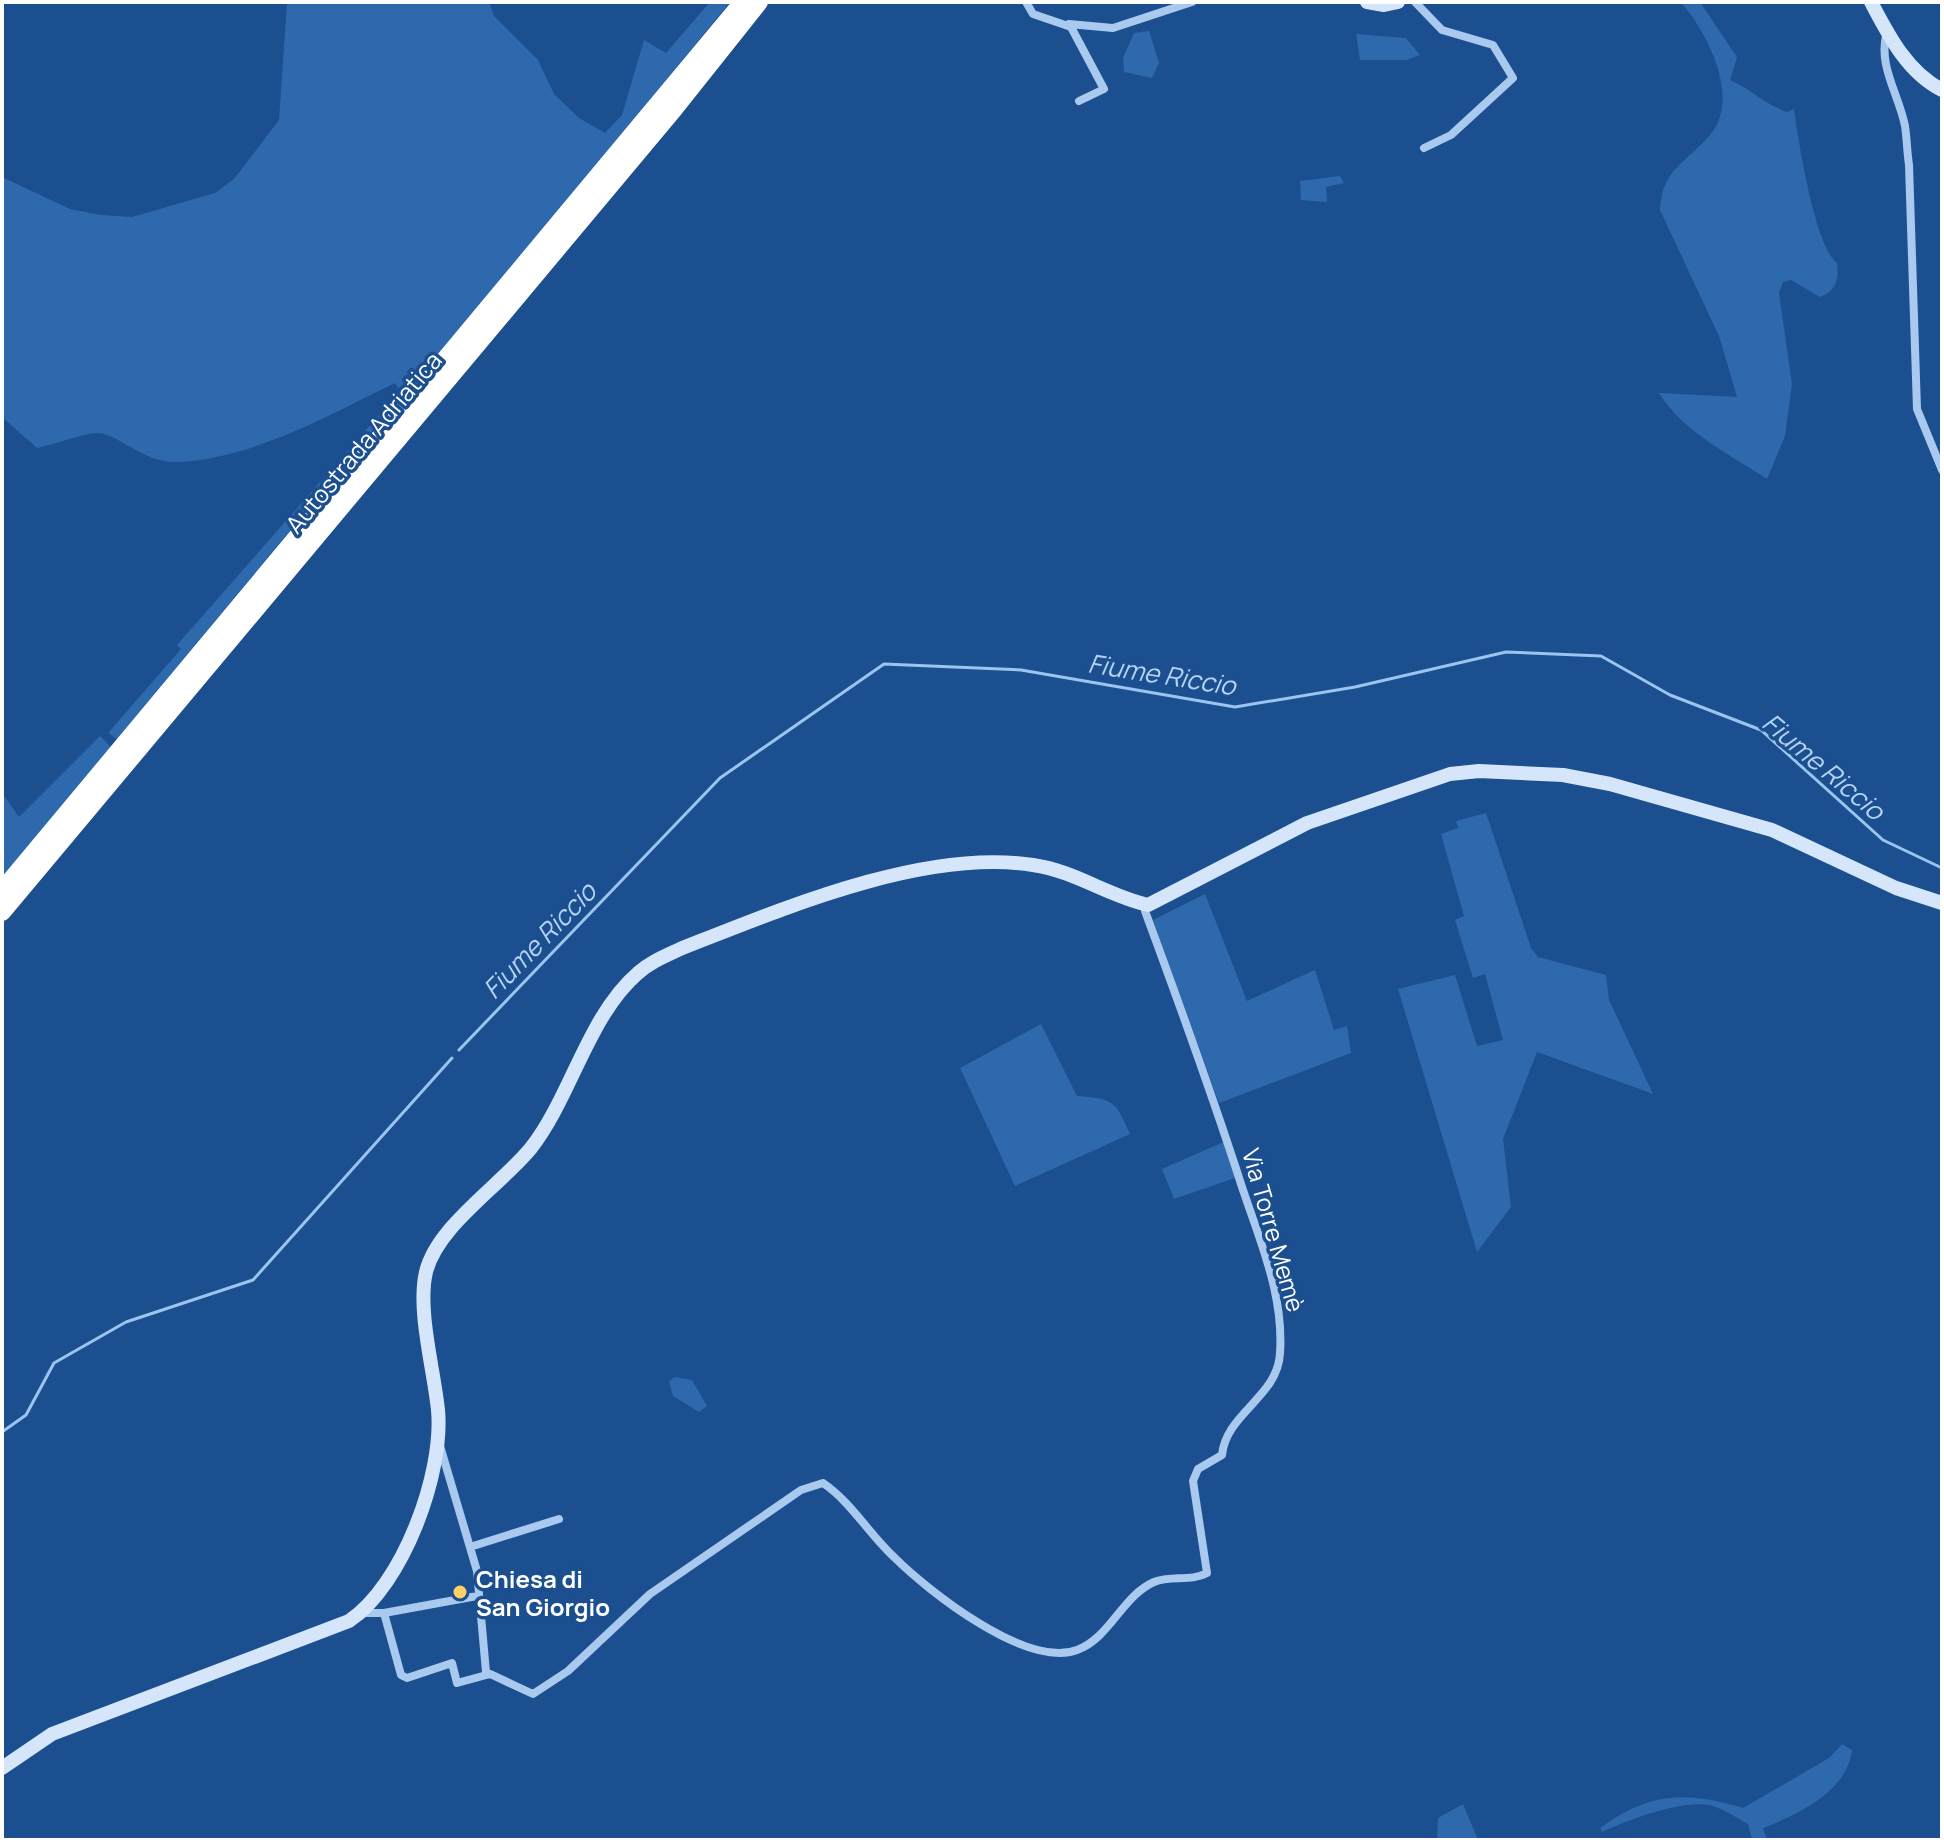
<svg xmlns="http://www.w3.org/2000/svg" width="1944" height="1842" font-family="Manrope,sans-serif">
	<style>
		.green { fill: #2e69ad }
		.lines { fill: none; stroke-linecap: round; stroke-linejoin: round }
		.stream { stroke: #9cc4f0; stroke-width: 3 }
		.street { stroke: #a9c9ee; stroke-width: 8 }
		.secondary { stroke: #d6e6fa; stroke-width: 14 }
		.highway { stroke: #fff; stroke-width: 18 }
		.poi-dot { fill: #ffd166; stroke: #1b4f8f; stroke-width: 3 }
		.labels { text-anchor: middle; dominant-baseline: central; stroke-width: 7; stroke-linejoin: round; paint-order: stroke }
		.street-label { font-size: 24px; fill: #fff; stroke: #1b4f8f }
		.poi-label { font-size: 24px; font-weight: bold; fill: #fff; stroke: #1b4f8f; text-anchor: start }
		.water-label { font-size: 26px; font-style: italic; fill: #b5d3f5; stroke: #1b4f8f }
	</style>
	<rect width="100%" height="100%" fill="#1b4f8f"/>
	<path class="green" d="M282 2H489L494 16 538 60 554 94 579 118 605 133 622 115 644 40 666 53 710 2H730L429 369 423 370 117 739 108 733 181 649 177 645 400 391 395 383C327 416 253 459 176 462 143 463 118 433 97 433 81 434 53 445 37 448L2 417V177L70 209 101 215 132 217 215 193 234 179 279 120 287 3Z
		M1681 2H1700L1737 57 1730 80C1752 90 1763 103 1787 112L1794 109C1798 139 1815 247 1837 263 1839 280 1836 291 1820 297L1791 280 1783 282 1779 293 1792 384 1785 436 1767 479C1729 454 1683 432 1659 393L1737 397 1719 336 1660 210C1662 169 1685 164 1709 136 1742 99 1708 34 1681 2Z
		M1149 31 1159 63 1152 78 1124 72 1123 58 1134 33Z
		M1356 34 1406 38 1420 55 1407 60H1360Z
		M1340 176 1344 183 1326 187 1327 202 1301 200 1300 181Z
		M100 736 112 748 2 880V793L19 817Z
		M1486 813 1531 948 1538 957 1606 975 1609 1000 1653 1094 1537 1052 1503 1139 1511 1207 1477 1252 1398 989 1455 975 1477 1046 1503 1040 1485 974 1473 978 1455 920 1464 916 1441 834 1458 828 1456 821Z
		M1205 894 1247 1001 1315 970 1334 1030 1347 1026 1351 1053 1219 1103 1153 920Z
		M1041 1024 1077 1096C1114 1099 1115 1100 1130 1134L1015 1186 960 1068Z
		M1226 1141 1238 1177 1174 1199 1162 1169Z
		M675 1377 692 1380 707 1406 699 1412 673 1396 669 1381Z
		M1842 1744 1852 1750C1847 1792 1797 1815 1763 1828L1767 1840H1752L1748 1824C1737 1818 1725 1810 1713 1806 1685 1798 1628 1820 1602 1832L1600 1828C1650 1792 1685 1791 1743 1808L1829 1758Z
		M1463 1804 1478 1840H1437L1438 1818Z"/>
	<g class="lines">
		<path class="stream" d="M459 1050 720 778 884 664 1021 670 1235 707 1355 687 1506 652 1601 656 1670 695 1761 730 1883 840 1942 868
			M2 1432 26 1415 54 1363 126 1322 253 1280 452 1058"/>
		<path class="street" d="M1026 2 1033 14 1071 27 1104 89 1079 101
			M1415 2 1442 30 1493 45 1513 78 1451 135 1424 148
			M1069 24 1113 28 1192 2
			M1887 32C1877 65 1899 94 1905 126 1907 139 1907 152 1909 165L1917 409 1942 470
			M440 1446 477 1571 486 1672 533 1694 568 1671 650 1594 801 1490 823 1483C851 1502 869 1534 894 1557 928 1591 1027 1669 1077 1650 1110 1638 1122 1596 1154 1582 1171 1575 1191 1582 1207 1573L1193 1481 1198 1469 1222 1455C1226 1413 1278 1397 1280 1353 1284 1295 1260 1241 1242 1187 1212 1094 1179 1003 1145 911L1148 905
			M470 1547 559 1519
			M362 1613H384L477 1596
			M384 1613 401 1675 407 1678 452 1663 457 1683 490 1674"/>
		<path class="secondary" d="M1367 2 1384 5 1398 2
			M1871 2C1889 36 1907 72 1942 90
			M2 1768 52 1734 349 1621C403 1585 444 1473 438 1410 434 1370 417 1310 426 1272 437 1226 501 1185 531 1148 571 1097 588 1016 638 973 650 962 665 956 680 949 782 909 924 848 1033 865 1075 871 1108 896 1148 905L1307 823 1450 774 1479 771 1563 775 1610 784 1772 830 1896 888 1942 903"/>
		<path class="highway" d="M2 891 743 2
			M2 912 674 109 759 2"/>
	</g>
	<circle class="poi-dot" cx="460" cy="1592" r="8"/>
	<g class="labels">
		<g class="street-label">
			<text transform="translate(363 442) rotate(-50)">Autostrada Adriatica</text>
			<text transform="translate(1274 1230) rotate(74)">Via Torre Memè</text>
		</g>
		<g class="poi-label">
			<text x="476" y="1578">Chiesa di<tspan x="476" dy="28">San Giorgio</tspan></text>
		</g>
		<g class="water-label">
			<text transform="translate(1162 674) rotate(9)">Fiume Riccio</text>
			<text transform="translate(1824 766) rotate(40)">Fiume Riccio</text>
			<text transform="translate(539 940) rotate(-46)">Fiume Riccio</text>
		</g>
	</g>
	<rect width="1944" height="1842" fill="none" stroke="#ffffff" stroke-width="8"/>
</svg>
